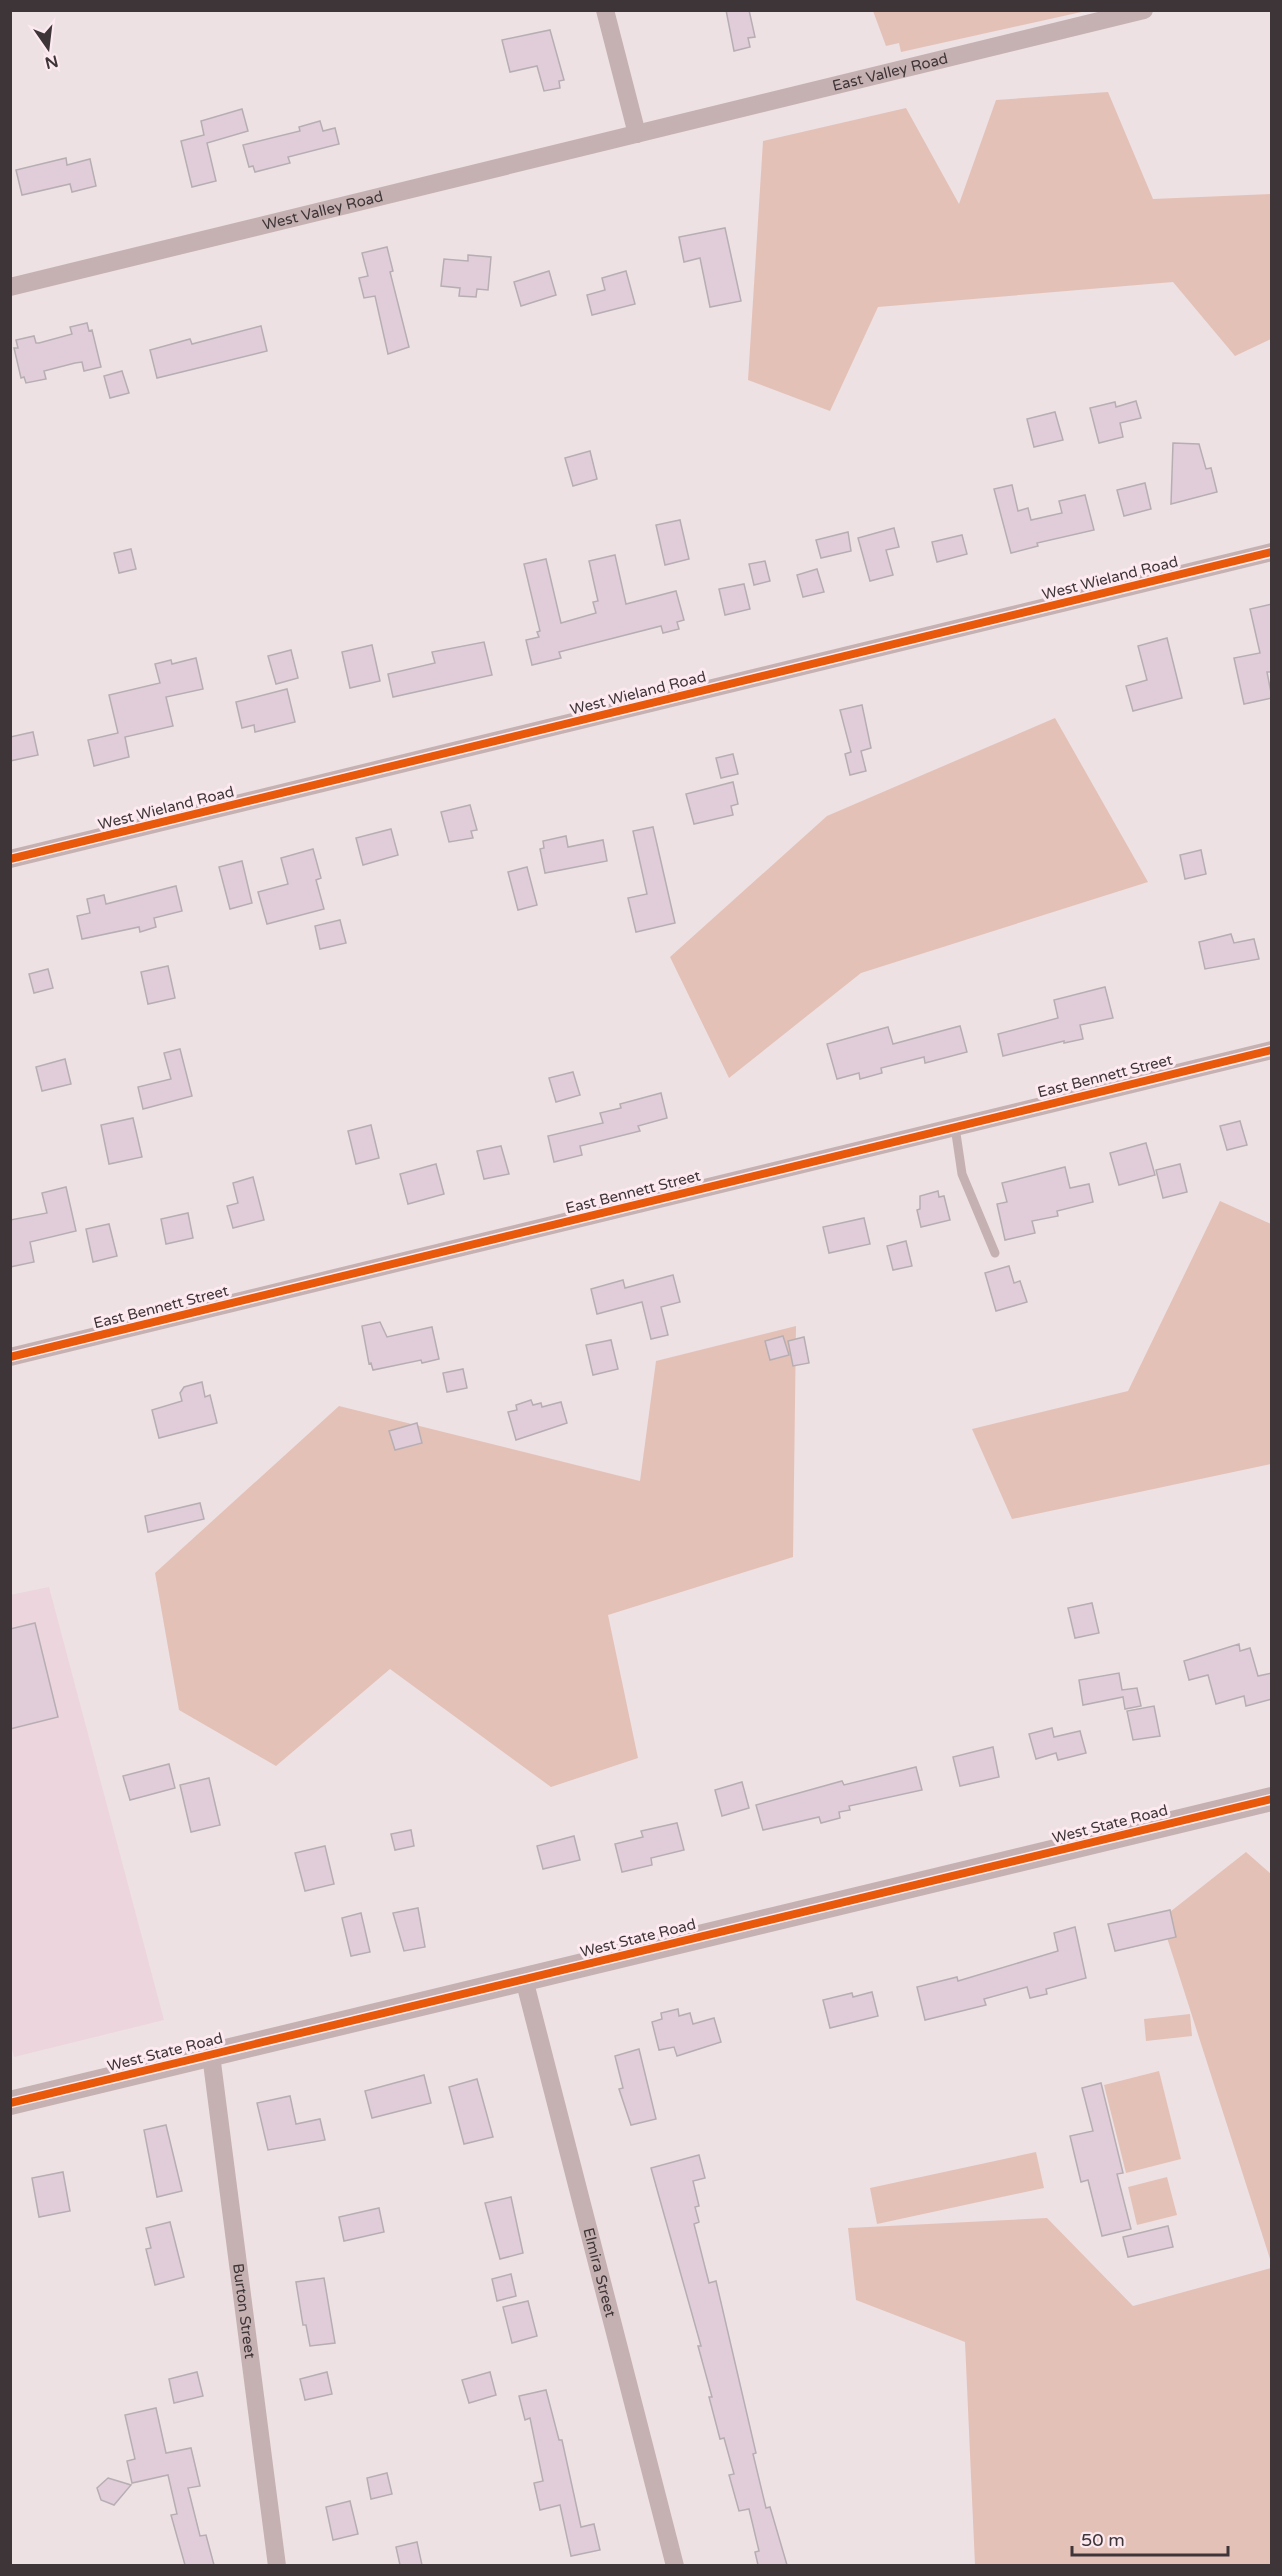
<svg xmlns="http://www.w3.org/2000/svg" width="1282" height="2576" font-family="'Varela Round',sans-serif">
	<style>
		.built { fill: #ecd5dc }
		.green { fill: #e4c1b7 }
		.building { fill: #e0cdd9; stroke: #b7aeb2; stroke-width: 1.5 }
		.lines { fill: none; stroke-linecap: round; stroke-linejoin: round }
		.service { stroke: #c6b1b2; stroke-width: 9 }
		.minor { stroke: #c6b1b2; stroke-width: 18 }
		.tertiary { stroke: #c6b1b2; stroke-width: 24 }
		.cycleway-casing { stroke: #fdeaf0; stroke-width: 11 }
		.cycleway { stroke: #e8590c; stroke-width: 8 }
		.labels { text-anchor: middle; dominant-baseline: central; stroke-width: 6; stroke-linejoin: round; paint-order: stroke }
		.street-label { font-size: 15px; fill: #3e3538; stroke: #fdeaf0 }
	</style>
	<rect width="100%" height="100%" fill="#ede1e4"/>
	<path class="built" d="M49 1587 164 2020 14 2057 10 2041V1595Z"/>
	<path class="green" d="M873 11V10L1086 11 901 52 899 43 886 46Z
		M1108 92 1153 199 1271 194V339L1235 356 1173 282 878 307 830 411 748 380 763 141 906 108 959 204 996 100Z
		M1055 718 1148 882 861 973 729 1078 670 957 827 816Z
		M1220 1201 1271 1224V1464L1012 1519 972 1429 1128 1391Z
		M796 1326 793 1557 608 1615 638 1758 551 1787 390 1669 276 1766 179 1710 155 1573 339 1406 640 1481 656 1361Z
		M1246 1852 1271 1874V2262L1161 1919Z
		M1190 2014 1192 2036 1146 2041 1144 2019Z
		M1159 2071 1181 2159 1126 2173 1104 2085Z
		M1036 2152 1044 2188 877 2224 870 2188Z
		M1167 2177 1177 2215 1137 2225 1128 2187Z
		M1047 2218 1133 2306 1271 2268V2565H975L965 2342 856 2300 848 2228Z"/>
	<path class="building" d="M726 10H749L755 37 748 38 750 47 734 51Z
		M550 30 564 80 559 81 560 88 544 91 537 66 510 72 502 40Z
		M242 109 248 131 207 143 216 181 192 187 181 141 204 135 201 121Z
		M320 121 323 131 335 128 339 144 288 157 290 163 255 172 253 166 249 167 243 145 300 131 299 127Z
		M66 158 67 165 90 159 96 186 72 192 70 184 22 195 16 170Z
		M725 228 741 301 710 307 700 258 684 262 679 237Z
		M387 247 393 271 390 272 409 347 388 354 375 296 364 298 359 278 368 276 362 253Z
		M468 255 491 257 488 290 477 289 476 297 459 296 460 288 441 286 444 259 468 261Z
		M549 271 556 295 521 306 514 282Z
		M626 271 635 304 592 315 587 295 605 290 602 278Z
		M87 323 89 331 92 330 101 367 84 371 82 362 75 363 44 371 46 379 26 383 24 377 21 378 14 348H18L16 340 34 336 36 343H39L72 334 70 327Z
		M261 326 267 351 157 378 150 350 190 339 192 344Z
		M122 371 129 393 110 398 104 376Z
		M1136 401 1141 418 1120 423 1123 437 1099 443 1090 408 1115 402 1116 407Z
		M1055 412 1063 440 1034 447 1027 419Z
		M1173 443 1199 444 1206 469 1211 468 1217 492 1171 504Z
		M590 451 597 479 573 486 565 458Z
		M1145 483 1151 509 1124 516 1117 490Z
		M1012 485 1018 511 1028 508 1031 520 1062 513 1059 501 1085 495 1094 530 1037 543 1038 546 1011 553 994 489Z
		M680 520 689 559 665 565 656 525Z
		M894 528 899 547 886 550 893 575 870 581 858 538Z
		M848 532 851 551 821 558 816 540Z
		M962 535 967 554 937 562 932 542Z
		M131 549 136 569 119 573 114 553Z
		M615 555 626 604 676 591 684 620 677 622 679 629 663 633 661 626 559 652 561 658 532 665 526 640 539 637 537 632 540 631 524 564 546 559 561 623 596 613 593 602 598 601 589 561Z
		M765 561 770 581 754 585 749 564Z
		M817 569 824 592 803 597 797 575Z
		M744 584 750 609 725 615 719 589Z
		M1272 604V672H1267L1272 698 1244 704 1234 658 1260 653 1250 609Z
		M1167 638 1182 698 1133 711 1126 686 1147 680 1138 646Z
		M484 642 492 675 393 697 388 674 435 663 432 652Z
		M372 645 380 681 350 688 342 652Z
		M291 650 298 678 276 684 268 656Z
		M196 658 203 689 166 697 173 726 125 737 129 757 94 766 88 740 118 733 109 695 160 683 155 664 171 660 172 664Z
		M287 689 295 722 255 732 254 725 242 728 236 702Z
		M862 705 871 748 861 751 866 771 850 775 845 754 851 752 840 710Z
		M33 732 38 755 10 761V737Z
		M733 754 738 774 721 778 716 758Z
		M733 782 738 804 731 806 733 815 694 824 686 794Z
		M470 805 477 830 471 831 473 838 449 842 441 812Z
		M653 827 675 923 636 932 628 898 647 894 633 831Z
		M391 829 398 855 363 865 356 838Z
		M566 836 568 847 603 840 607 861 545 873 540 849 544 848 543 841Z
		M313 849 321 878 316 880 324 909 267 924 258 892 288 884 281 858Z
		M1201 850 1206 874 1185 879 1180 855Z
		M242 861 252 903 230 909 219 867Z
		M527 867 537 905 518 910 508 872Z
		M176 886 182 911 154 918 156 927 140 932 139 927 82 939 77 916 90 913 87 899 104 895 106 904Z
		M340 920 346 943 320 949 315 926Z
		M1231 934 1234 943 1254 939 1259 959 1205 969 1199 942Z
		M168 966 175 998 148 1004 141 972Z
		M48 969 53 988 34 993 29 974Z
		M1105 987 1113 1018 1080 1025 1083 1039 1064 1043V1041L1003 1056 998 1034 1058 1018 1054 1000Z
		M960 1026 967 1052 925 1063 924 1057 881 1068 882 1073 860 1079 859 1073 837 1079 827 1044 888 1027 893 1044Z
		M180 1049 192 1096 143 1109 138 1087 171 1079 164 1053Z
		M65 1059 71 1084 42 1091 36 1067Z
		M573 1072 580 1095 556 1102 549 1078Z
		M661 1093 667 1118 638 1126 640 1131 580 1146 582 1155 554 1162 548 1136 603 1123 600 1113 621 1108 620 1104Z
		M133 1118 142 1157 109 1164 101 1125Z
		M1240 1121 1247 1145 1227 1150 1220 1126Z
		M371 1125 379 1158 356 1164 348 1131Z
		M1146 1143 1155 1175 1119 1185 1110 1153Z
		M501 1146 509 1174 484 1179 477 1151Z
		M436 1164 444 1194 408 1204 400 1174Z
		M1180 1164 1187 1192 1163 1198 1156 1170Z
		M1065 1167 1070 1188 1089 1184 1093 1202 1057 1211 1058 1216 1032 1221 1035 1233 1005 1240 997 1204 1007 1202 1002 1183Z
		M253 1177 264 1220 233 1228 227 1206 238 1203 233 1183Z
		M66 1187 76 1231 30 1242 34 1262 10 1267V1220L47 1213 42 1193Z
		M938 1191 939 1197 944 1196 950 1220 921 1227 917 1210 920 1209V1196Z
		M188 1213 193 1238 166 1244 161 1219Z
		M864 1218 870 1244 829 1253 823 1227Z
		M109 1224 117 1256 93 1262 86 1229Z
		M906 1241 912 1266 893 1270 887 1246Z
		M1009 1266 1014 1283 1020 1281 1027 1302 996 1311 985 1273Z
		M673 1275 680 1302 661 1307 668 1335 651 1339 642 1302 597 1314 591 1289 623 1280 625 1288Z
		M380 1322 387 1337 432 1327 439 1359 422 1363 421 1360 373 1370 371 1363 369 1364 362 1326Z
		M783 1336 789 1355 770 1360 765 1341Z
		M804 1337 809 1363 793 1366 788 1341Z
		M611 1340 618 1369 593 1375 586 1345Z
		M463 1369 467 1388 447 1392 443 1373Z
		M202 1382 205 1397 210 1395 217 1423 159 1438 152 1410 182 1401 180 1393 184 1387Z
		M531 1400 533 1405 541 1403 542 1407 561 1402 567 1423 516 1440 508 1412 517 1410 516 1405Z
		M417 1423 422 1443 395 1450 389 1431Z
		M200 1503 204 1519 148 1532 145 1516Z
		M1092 1603 1099 1633 1075 1638 1068 1608Z
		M35 1623 58 1717 10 1729V1629Z
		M1239 1644 1240 1651 1250 1648 1258 1676 1272 1673V1699L1246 1706 1244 1696 1216 1704 1208 1675 1189 1680 1184 1661Z
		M1119 1673 1122 1690 1137 1688 1141 1706 1125 1709 1123 1697 1083 1705 1079 1680Z
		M1154 1706 1160 1736 1133 1740 1127 1711Z
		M1052 1728 1054 1737 1080 1731 1086 1753 1058 1760 1056 1753 1036 1759 1029 1734Z
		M993 1747 999 1777 960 1786 953 1757Z
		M169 1764 175 1788 130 1800 123 1776Z
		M916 1767 922 1790 849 1806 850 1810 839 1812 840 1818 821 1823 819 1817 763 1830 756 1805 842 1781 844 1785Z
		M209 1778 220 1825 191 1832 180 1785Z
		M742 1782 749 1808 722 1816 715 1790Z
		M677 1823 684 1850 651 1858 652 1865 622 1872 615 1844 643 1837 641 1831Z
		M411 1830 414 1846 395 1850 391 1834Z
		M574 1836 580 1860 543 1869 537 1846Z
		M325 1846 334 1884 305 1891 295 1853Z
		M418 1908 425 1947 404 1951 393 1913Z
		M1170 1910 1176 1937 1115 1951 1108 1924Z
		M361 1913 370 1952 351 1956 342 1918Z
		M1075 1927 1086 1978 1046 1989 1047 1994 1030 1998 1027 1987 984 1999 986 2005 925 2020 917 1987 957 1977 958 1981 1058 1951 1054 1933Z
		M872 1992 878 2016 830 2028 823 2000 852 1993 853 1997Z
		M678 2009 679 2016 690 2013 693 2024 714 2018 721 2042 677 2056 674 2047 659 2050 652 2022 662 2019 661 2013Z
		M639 2049 656 2119 631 2125 619 2089 623 2088 615 2056Z
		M424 2075 431 2103 372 2118 365 2091Z
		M477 2079 493 2137 464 2144 449 2087Z
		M1101 2083 1123 2173 1117 2174 1131 2229 1102 2236 1088 2180 1081 2182 1070 2136 1093 2131 1082 2088Z
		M290 2096 296 2124 320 2119 325 2140 268 2150 257 2103Z
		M166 2125 182 2191 157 2197 144 2130Z
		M699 2155 705 2178 693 2181 699 2206 695 2207 699 2222 694 2224 709 2283 716 2281 756 2453 753 2454 766 2508 770 2507 787 2565H758L755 2552 759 2551 749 2509 739 2511 729 2475 734 2474 724 2438 720 2439 709 2397H712L698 2346H701L651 2168Z
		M63 2172 70 2211 39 2217 32 2178Z
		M511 2197 523 2253 500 2259 485 2203Z
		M379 2208 384 2232 344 2241 339 2217Z
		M170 2222 184 2277 155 2285 146 2249 151 2248 146 2228Z
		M1168 2226 1173 2247 1128 2257 1123 2237Z
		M511 2274 516 2296 497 2301 492 2279Z
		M324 2278 335 2343 310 2346 306 2325H303L296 2282Z
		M528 2301 537 2336 512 2343 503 2307Z
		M197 2372 203 2396 174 2403 169 2379Z
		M327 2372 332 2394 305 2400 300 2379Z
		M490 2372 496 2395 469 2403 462 2380Z
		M546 2390 559 2440H562L581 2527 594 2524 600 2550 571 2556 560 2505 540 2510 534 2483 543 2481 530 2418 525 2420 519 2396Z
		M156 2408 166 2453 191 2448 200 2486 188 2488 200 2536 206 2535 214 2565H185L171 2515 177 2514 168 2475 132 2483 127 2461 135 2459 125 2415Z
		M387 2473 392 2494 371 2499 367 2478Z
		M108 2478 131 2485 114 2505 101 2500 97 2488Z
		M350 2501 358 2534 333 2540 326 2507Z
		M417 2542 422 2565H400L396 2547Z"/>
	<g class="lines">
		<path class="service" d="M955 1127 962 1174 995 1253"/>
		<g class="minor">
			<path d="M605 10 637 134"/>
			<path id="s1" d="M10 287 1144 10"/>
			<path d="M10 859 1272 552"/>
			<path d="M10 1357 1272 1050"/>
			<path id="s2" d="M524 1979 675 2566"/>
			<path id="s3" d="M211 2055 277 2566"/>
		</g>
		<path class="tertiary" d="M10 2103 1272 1799"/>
		<g class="cycleway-casing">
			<path id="cycleway" d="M10 859 1272 552
				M10 1357 1272 1050
				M10 2103 1272 1799"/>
		</g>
		<use href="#cycleway" class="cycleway"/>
	</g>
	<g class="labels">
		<g class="street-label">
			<text stroke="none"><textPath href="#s1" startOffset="906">East Valley Road</textPath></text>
			<text stroke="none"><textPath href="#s1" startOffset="322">West Valley Road</textPath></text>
			<text transform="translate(1110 578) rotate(-14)">West Wieland Road</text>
			<text transform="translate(638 693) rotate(-14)">West Wieland Road</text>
			<text transform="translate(166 808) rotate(-14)">West Wieland Road</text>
			<text transform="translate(1105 1076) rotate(-14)">East Bennett Street</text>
			<text transform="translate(633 1192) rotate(-14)">East Bennett Street</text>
			<text transform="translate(161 1307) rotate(-14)">East Bennett Street</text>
			<text transform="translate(1110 1824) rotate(-14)">West State Road</text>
			<text transform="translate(638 1938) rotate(-14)">West State Road</text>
			<text transform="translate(165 2052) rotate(-14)">West State Road</text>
			<text stroke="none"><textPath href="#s2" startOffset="303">Elmira Street</textPath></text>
			<text stroke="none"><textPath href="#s3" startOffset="258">Burton Street</textPath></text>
		</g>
	</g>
	<rect width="1282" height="2576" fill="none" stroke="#3e3538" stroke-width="24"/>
	<g transform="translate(48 48) rotate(166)" stroke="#fdeaf0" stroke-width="4.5" paint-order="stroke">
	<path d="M0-4.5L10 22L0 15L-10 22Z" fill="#3e3538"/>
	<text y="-9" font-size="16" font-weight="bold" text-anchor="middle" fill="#3e3538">N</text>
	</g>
	<path d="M1072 2546v9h156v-9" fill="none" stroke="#3e3538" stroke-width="3"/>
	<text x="1081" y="2546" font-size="18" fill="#3e3538" stroke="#fdeaf0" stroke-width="4.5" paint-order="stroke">50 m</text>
</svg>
